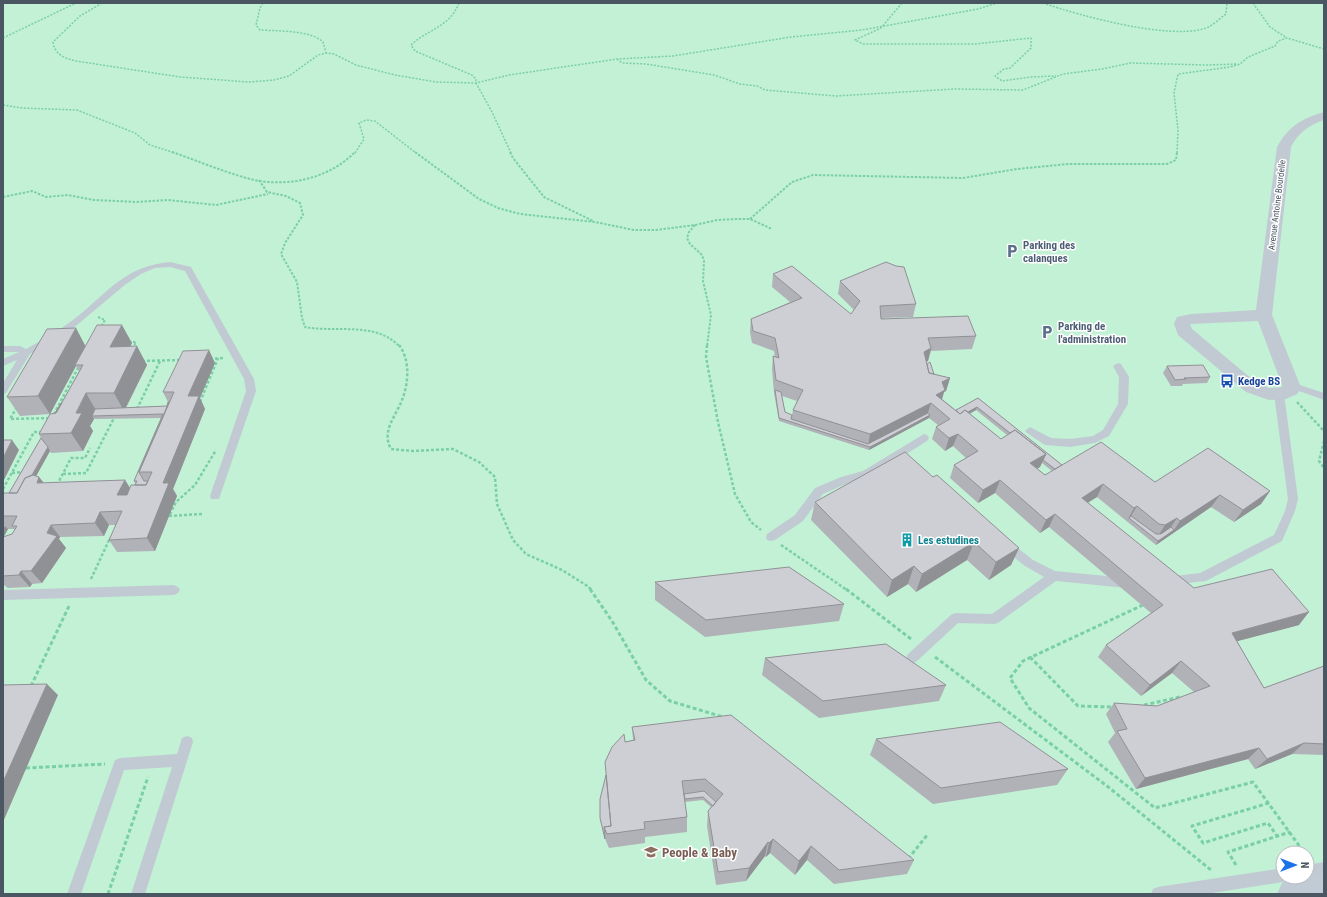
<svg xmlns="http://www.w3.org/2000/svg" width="1327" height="897" font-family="'Roboto Condensed',sans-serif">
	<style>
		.green { fill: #c3f1d5; fill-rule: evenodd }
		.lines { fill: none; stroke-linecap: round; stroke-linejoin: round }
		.path-far3 { stroke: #7ad0a6; stroke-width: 1.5; stroke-dasharray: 2 1.5; stroke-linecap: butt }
		.path-far2 { stroke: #7ad0a6; stroke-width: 2; stroke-dasharray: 2.5 1.5; stroke-linecap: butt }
		.path-far1 { stroke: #7ad0a6; stroke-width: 2.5; stroke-dasharray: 3 2; stroke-linecap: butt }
		.path { stroke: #7ad0a6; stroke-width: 3; stroke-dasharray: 4 2.5; stroke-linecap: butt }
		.lane { fill: #c1cad2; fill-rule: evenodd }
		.street { fill: #c1cad2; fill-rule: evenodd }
		.secondary { fill: #c1cbd6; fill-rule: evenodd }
		.wall { fill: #b0b2b7; fill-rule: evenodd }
		.shaded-wall { fill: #909195 }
		.building { fill: #cdcfd5; stroke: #909195 }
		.labels { text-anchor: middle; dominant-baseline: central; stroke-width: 3; stroke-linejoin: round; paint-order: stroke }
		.far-street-label { font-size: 9px; fill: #4a5661; stroke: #fff }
		.service-label { font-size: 11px; font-weight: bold; fill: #4e5e75; stroke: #fff; text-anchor: start }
		.transit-label { font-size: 11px; font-weight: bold; fill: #164399; stroke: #fff; text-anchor: start }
		.culture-label { font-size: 11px; font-weight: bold; fill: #0d838f; stroke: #fff; text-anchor: start }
		.near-education-label { font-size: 13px; font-weight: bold; fill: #785e54; stroke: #fff; text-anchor: start }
	</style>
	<rect width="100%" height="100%" fill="#f5f3f3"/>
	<path class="green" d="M3 3H1324V894H3ZM1283 853H1307V877H1283Z"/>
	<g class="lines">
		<path class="path-far3" d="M102 3 80 16 53 42C55 55 64 58 76 61L180 77 249 82 274 80 289 76 318 55 326 53 334 54 356 65 395 75 436 82 476 83 509 75 617 59 673 56 791 37 862 30 978 9 997 3
			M263 3 260 8 256 25 260 30C276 31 311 30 323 42L326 53
			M459 3C450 27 428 29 411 45L415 51 472 75 476 79V83L492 112 511 153
			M902 3 881 28 855 40 863 44H975L1031 38V48L1010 68 1004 69 995 76 1002 81 1030 77 1056 76
			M1043 3C1081 16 1165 39 1203 29 1212 27 1219 19 1226 14L1227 3
			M1253 3 1270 27 1287 38
			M3 38 76 3
			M617 59 622 63 646 64 714 75 740 84 757 86 765 90 836 96 954 89 1023 90 1063 74 1102 69 1130 63 1207 65 1237 64
			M3 105 22 108 77 110 135 133 150 145 175 153
			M355 153 364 139 359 123 366 120 375 121 416 153
			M1177 153 1178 130 1174 93 1178 74 1230 67 1240 64 1248 57 1275 46 1278 41 1287 38 1324 49"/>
		<path class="path-far2" d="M172 152C198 161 224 172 250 179 286 188 329 179 355 152
			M415 152 479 199 498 208 520 214 595 222 634 230H656L695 225 717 220 738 219H750L772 229
			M510 152 513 158 544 197 593 221
			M259 180 267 192 286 196 300 203 303 215 285 243 281 254 297 282 302 318 305 327C336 333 375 321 399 346
			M3 197 32 191 46 197 68 195 94 200 137 202 168 200 216 205 268 194
			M750 219 792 182 813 175 963 178 1017 169 1068 164H1167L1176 160 1177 152
			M695 225 689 232 687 238 690 244 702 255 704 261 703 281 711 315 707 346
			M98 317 105 320 101 327
			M129 342H136L134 346"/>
		<path class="path-far1" d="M399 345C410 359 409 383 402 400 396 416 381 431 391 449L413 451 453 449 479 462 495 477 497 504 513 540 526 554 562 570 589 587 591 590
			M707 345 706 357 718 422 735 494 751 522 761 530
			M133 349 135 345
			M210 359 223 358
			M142 361 181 360
			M200 402 218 358
			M1297 402 1324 431
			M17 407 10 419 52 418 79 366
			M137 409 160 361
			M1324 441 1319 461 1324 468
			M12 473 24 472
			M63 474 86 473 115 416
			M57 485 71 458H85L90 448
			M3 489 34 432H43
			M202 514 169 516 176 502 195 485 216 450
			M781 545 847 590
			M91 579 110 538"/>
		<path class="path" d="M590 589 612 621 646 680 670 701 723 717
			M846 589 911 639
			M1143 605 1023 661 1010 678 1029 708 1155 808 1253 782 1303 851 1295 853
			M935 657 1107 786 1211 870
			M1030 657 1078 706 1113 707
			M31 686 69 606
			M1144 705 1180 697
			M26 768 105 764
			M1269 803 1192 826 1203 843 1268 823 1277 836
			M1280 857 1283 856
			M908 859 928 834
			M1236 865 1228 852 1290 832
			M108 894 148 777"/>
		<path class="lane" d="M170 262 191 267 254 379 256 391 220 496 219 499H211L210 496 246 391 244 379 185 271 170 267 155 268 141 274 126 284 71 330 30 354 6 393 3 394V383L17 360 3 366V359L19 352H3V346H20L26 349C44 339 62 329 78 316 110 290 126 266 170 262Z
			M1118 363 1121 364 1129 377 1128 404 1109 436 1095 443 1070 447 1045 445 1027 433 1025 431 1030 427 1051 438 1070 439 1093 436 1103 430 1118 404 1119 377 1113 366Z
			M1291 382 1324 393V400L1288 387 1286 385 1288 383Z
			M1279 391 1284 394 1298 499 1295 511 1282 541 1206 581 1170 585 1166 583 1164 580 1166 577 1200 573 1274 535 1285 511 1288 499 1274 394Z
			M924 434 927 435 929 438 927 441 870 477 848 483 823 494 803 521 775 540 771 541 767 540 766 537 767 534 795 515 815 488 841 477 863 471Z
			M1006 541 1010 542 1033 560 1055 571 1126 578 1130 580 1132 583 1130 586 1126 588 1056 581 998 623 994 624 958 623 916 662 912 663 908 662 906 658 908 654 952 614 956 613 992 614 1044 577 1025 566 1002 548 1001 545 1002 542Z
			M174 585 178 587 180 590 178 593 174 595 3 600V590Z
			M187 736 192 738 193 742 145 894H131L172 767 124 770 81 894H67L115 760 120 758 177 754 182 738Z
			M1324 862V876L1307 879 1302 877H1307V865Z
			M1283 868V877H1289L1288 880 1283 882 1205 894H1151L1153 889 1158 887Z"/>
		<path class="street" d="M1324 112V120C1309 125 1298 133 1291 147L1272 315 1300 385V390L1297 394 1286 399 1269 400 1246 392 1178 335 1174 324 1177 317 1191 314 1256 310 1277 147C1288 127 1302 118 1324 112ZM1258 321 1282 385V387L1270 388 1258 384 1192 329 1190 324Z"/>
		<path class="secondary" d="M1324 873V894H1277L1282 883 1293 878Z"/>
	</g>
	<path class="wall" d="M773 274 851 314 854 310 838 294 840 281 916 304 913 317 881 318 976 336 972 349 931 351 928 361 926 362 934 374 950 378 946 391 944 392 942 399 956 410 978 398 1062 465 1155 482 1270 491 1261 504 1234 522 1211 507 1156 545 1097 497 1088 503 1194 588 1299 625 1237 641 1264 688 1324 666V755L1292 754 1255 769 1248 759 1136 789 1108 742 1115 733 1106 714 1114 703 1157 706 1194 692 1172 673 1141 696 1098 657 1106 645 1151 613 1049 527 1040 533 995 493 978 503 950 478 954 465 966 458 953 446 945 451 932 439 936 427 938 425 929 418 869 450 779 421 774 393 772 369 773 356 775 357 774 351 752 343 750 332 751 319 790 302 772 287ZM782 396 797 401 793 410 792 415 785 412ZM976 410 1007 435 1001 439 970 414ZM1042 463 1052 471 1045 475 1037 469 1040 467Z
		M132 343 130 346 147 365 126 408 167 406 168 402 163 392 215 363 200 398 205 409 173 489 177 496 155 551 117 552 109 540 116 525H109L104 536 60 537 59 539 66 548 42 583 32 584 30 587 8 588 4 585H3V493H9L41 438 39 434 50 414 20 416 7 397 86 346ZM76 366 79 371 62 403 55 413 50 414ZM162 418 134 481 136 485H135L130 488 125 480 44 483 39 477 36 476 50 451 51 453 83 451 93 431 90 426 94 419ZM8 529H14L15 530 12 534 4 537Z
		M1167 366 1210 377 1207 383 1183 384 1182 386H1171L1163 373Z
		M933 477 1019 548 1011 565 989 580 967 560 916 592 908 584 887 597 811 520 815 502Z
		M655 582 844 604 839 621 705 637 655 600Z
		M765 658 946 685 939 701 819 718 762 675Z
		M632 727 914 860 907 874 834 884 807 860 795 875 770 853 766 857 765 856 746 881 716 885 707 826 708 811 711 807 703 800 685 802 687 817V832L645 837V843L609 848 606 841 600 818 625 742 633 740Z
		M876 739 1068 769 1057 785 933 804 870 755Z"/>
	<path class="shaded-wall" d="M122 325 132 343 121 365 110 347Z
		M76 328 86 347 75 365 76 366 50 414 38 396Z
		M137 346 147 365 124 411 114 393Z
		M931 348 928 361 920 365 924 352Z
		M209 350 215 363 200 398 205 409 173 489 177 496 155 551 147 538 188 396Z
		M950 378 946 391 944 392 941 403 936 395 942 382Z
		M86 393 97 412 92 416 94 419 90 426 93 431 83 451 71 433 76 413Z
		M931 403 927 416 868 446 870 434Z
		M977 407 976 410 951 423 952 420Z
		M930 415 929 418 869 450 870 447Z
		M958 434 953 446 945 451 949 438Z
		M12 440 19 450 3 482V458Z
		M48 447 50 451 24 498 22 494Z
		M1046 454 1040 467 1025 476 1030 463Z
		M39 477 49 490 37 483Z
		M125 480 133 493 127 504 117 495Z
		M1000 480 995 493 978 503 983 490Z
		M1103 484 1097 497 1075 510 1082 498Z
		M1270 491 1261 504 1234 522 1243 510Z
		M1220 495 1211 507 1156 545 1158 541 1174 530 1180 521Z
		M1137 506 1130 518H1129L1127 521 1134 508Z
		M100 512 109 525 104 536 95 523Z
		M1055 514 1049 527 1040 533 1046 520Z
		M1177 518 1169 530 1157 538 1165 525Z
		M51 525 60 537 59 539 66 548 42 583 31 571Z
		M5 526 8 529 3 538V530Z
		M974 542 967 560 916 592 922 574Z
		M1019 548 1011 565 989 580 996 562Z
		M914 566 908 584 887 597 892 580Z
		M21 571 32 584 30 587 19 575Z
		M1309 612 1299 625 1223 645 1232 633Z
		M1181 661 1172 673 1141 696 1150 685Z
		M47 684 58 695 3 822V782Z
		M1304 743 1292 754 1255 769 1267 759Z
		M1259 748 1248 759 1136 789 1145 778Z
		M773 839 770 853 766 857 769 843Z
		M768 842 765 856 746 881 749 868Z
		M811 846 807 860 795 875 799 861Z"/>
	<path class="building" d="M886 262 896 266 904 267 916 304 880 306 881 319 968 316 976 336 928 338 931 348 924 352 929 373 950 378 942 382 945 390 936 395 960 414 965 410 1001 439 1015 430 1046 454 1030 463 1045 475 1101 442 1155 482 1208 448 1270 491 1243 510 1220 495 1180 521 1177 518 1165 525 1159 524 1137 506 1134 508 1103 484 1082 498 1194 588 1272 569 1309 612 1232 633 1264 688 1324 666V744L1304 743 1267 759 1259 748 1145 778 1117 731 1127 729 1114 703 1157 706 1210 686 1181 661 1150 685 1106 645 1163 605 1055 514 1046 520 1000 480 983 490 954 465 978 451 958 434 949 438 936 427 950 419 931 403 870 434 793 410 803 390 776 380 773 356 779 358 775 338 753 331 751 319 802 298 773 274 792 266 851 314 860 301 840 281Z
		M97 325H122L110 347 137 346 114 393H86L76 413H82L71 433 39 434 50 414 56 413 83 365H75Z
		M76 328 38 396 7 397 47 329Z
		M209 350 188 396H199L163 483H169L147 538 109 540 122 511 100 512 95 523 51 525 47 533 57 536 31 571H21L19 575 3 576V537L12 534 17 526H12L17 516H3V493H17L25 478 33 475 39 477 37 483 125 480 117 495H127L131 485H146L152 472H139L174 392H163L183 351Z
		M930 362 934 374 929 373 927 364Z
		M1203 365 1210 377 1184 378 1186 379 1175 380 1167 366Z
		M775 390 781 392 785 412 792 415 791 419 868 444 928 413 930 415 870 447 779 418Z
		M978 398 1062 465 1055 469 1043 460 1046 454 1015 430 1010 433 977 407 968 412 965 410 960 414 956 410Z
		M168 402H169L139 472 144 481H148L146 485H135L137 481H134L163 414 92 416 95 409 167 406Z
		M61 403H62L56 413H55Z
		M41 438 48 447 32 475 25 478 17 493H9Z
		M3 440H12L3 458Z
		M905 452 933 477 937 475 1019 548 996 562 974 542 922 574 914 566 892 580 815 502Z
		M1131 516 1156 534H1161L1171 527 1174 530 1158 541 1129 518Z
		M789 567 844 604 706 620 655 582Z
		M886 644 946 685 823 701 765 658Z
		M47 684 3 782V685Z
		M731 715 914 860 839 870 811 846 799 861 773 839 769 843 768 842 749 868 718 872 708 811 723 794 705 779 682 781 687 817 644 822 645 829 607 834 604 827 611 826 605 762 612 747 624 734 625 742 635 740 632 727Z
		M1000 722 1068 769 941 788 876 739Z
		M606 775 611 826 604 827 605 839 600 818V799Z
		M704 791 716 802 713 806 703 797 685 799 684 794Z"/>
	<defs>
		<g id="parking-bare" transform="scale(1.08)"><path d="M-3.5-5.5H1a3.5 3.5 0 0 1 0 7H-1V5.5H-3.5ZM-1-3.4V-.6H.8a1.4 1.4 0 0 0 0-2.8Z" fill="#5c6f8a" stroke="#fff" stroke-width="2.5" paint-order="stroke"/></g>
		<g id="bus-bare" transform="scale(1.08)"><path d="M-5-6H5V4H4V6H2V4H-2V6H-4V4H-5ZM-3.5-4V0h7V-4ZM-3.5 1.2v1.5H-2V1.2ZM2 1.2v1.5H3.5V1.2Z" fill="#1a4fb4" stroke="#fff" stroke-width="2.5" paint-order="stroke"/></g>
		<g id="building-bare" transform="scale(1.08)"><path d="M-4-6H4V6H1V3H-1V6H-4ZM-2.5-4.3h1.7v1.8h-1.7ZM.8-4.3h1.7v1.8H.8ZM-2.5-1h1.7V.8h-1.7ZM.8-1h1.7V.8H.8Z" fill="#0f9aa8" stroke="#fff" stroke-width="2.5" paint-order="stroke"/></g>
		<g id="school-bare" transform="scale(1.08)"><path d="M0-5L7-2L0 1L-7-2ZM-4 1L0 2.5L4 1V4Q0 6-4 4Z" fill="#8d6e63" stroke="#fff" stroke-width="2.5" paint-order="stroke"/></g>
	</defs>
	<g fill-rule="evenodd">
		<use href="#parking-bare" x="1012" y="251"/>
		<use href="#parking-bare" x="1047" y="332"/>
		<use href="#bus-bare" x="1227" y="381"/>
		<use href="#building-bare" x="907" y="540"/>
		<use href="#school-bare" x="651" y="852"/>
	</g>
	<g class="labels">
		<g class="far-street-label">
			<text transform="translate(1277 205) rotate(-83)">Avenue Antoine Bourdelle</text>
		</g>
		<g class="service-label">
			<text x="1023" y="245">Parking des<tspan x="1023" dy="13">calanques</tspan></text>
			<text x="1058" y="326">Parking de<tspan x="1058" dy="13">l'administration</tspan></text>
		</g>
		<g class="transit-label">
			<text x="1238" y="381">Kedge BS</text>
		</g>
		<g class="culture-label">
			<text x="918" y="540">Les estudines</text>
		</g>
		<g class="near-education-label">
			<text x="662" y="852">People &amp; Baby</text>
		</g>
	</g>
	<rect width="1327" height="897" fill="none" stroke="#4a5661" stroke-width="8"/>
	<g transform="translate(1295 865) rotate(90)"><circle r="19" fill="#ffffff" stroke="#b7bbc0"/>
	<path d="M0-3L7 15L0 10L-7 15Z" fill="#1a73e8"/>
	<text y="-6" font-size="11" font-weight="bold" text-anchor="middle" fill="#4a5661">N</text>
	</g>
</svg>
